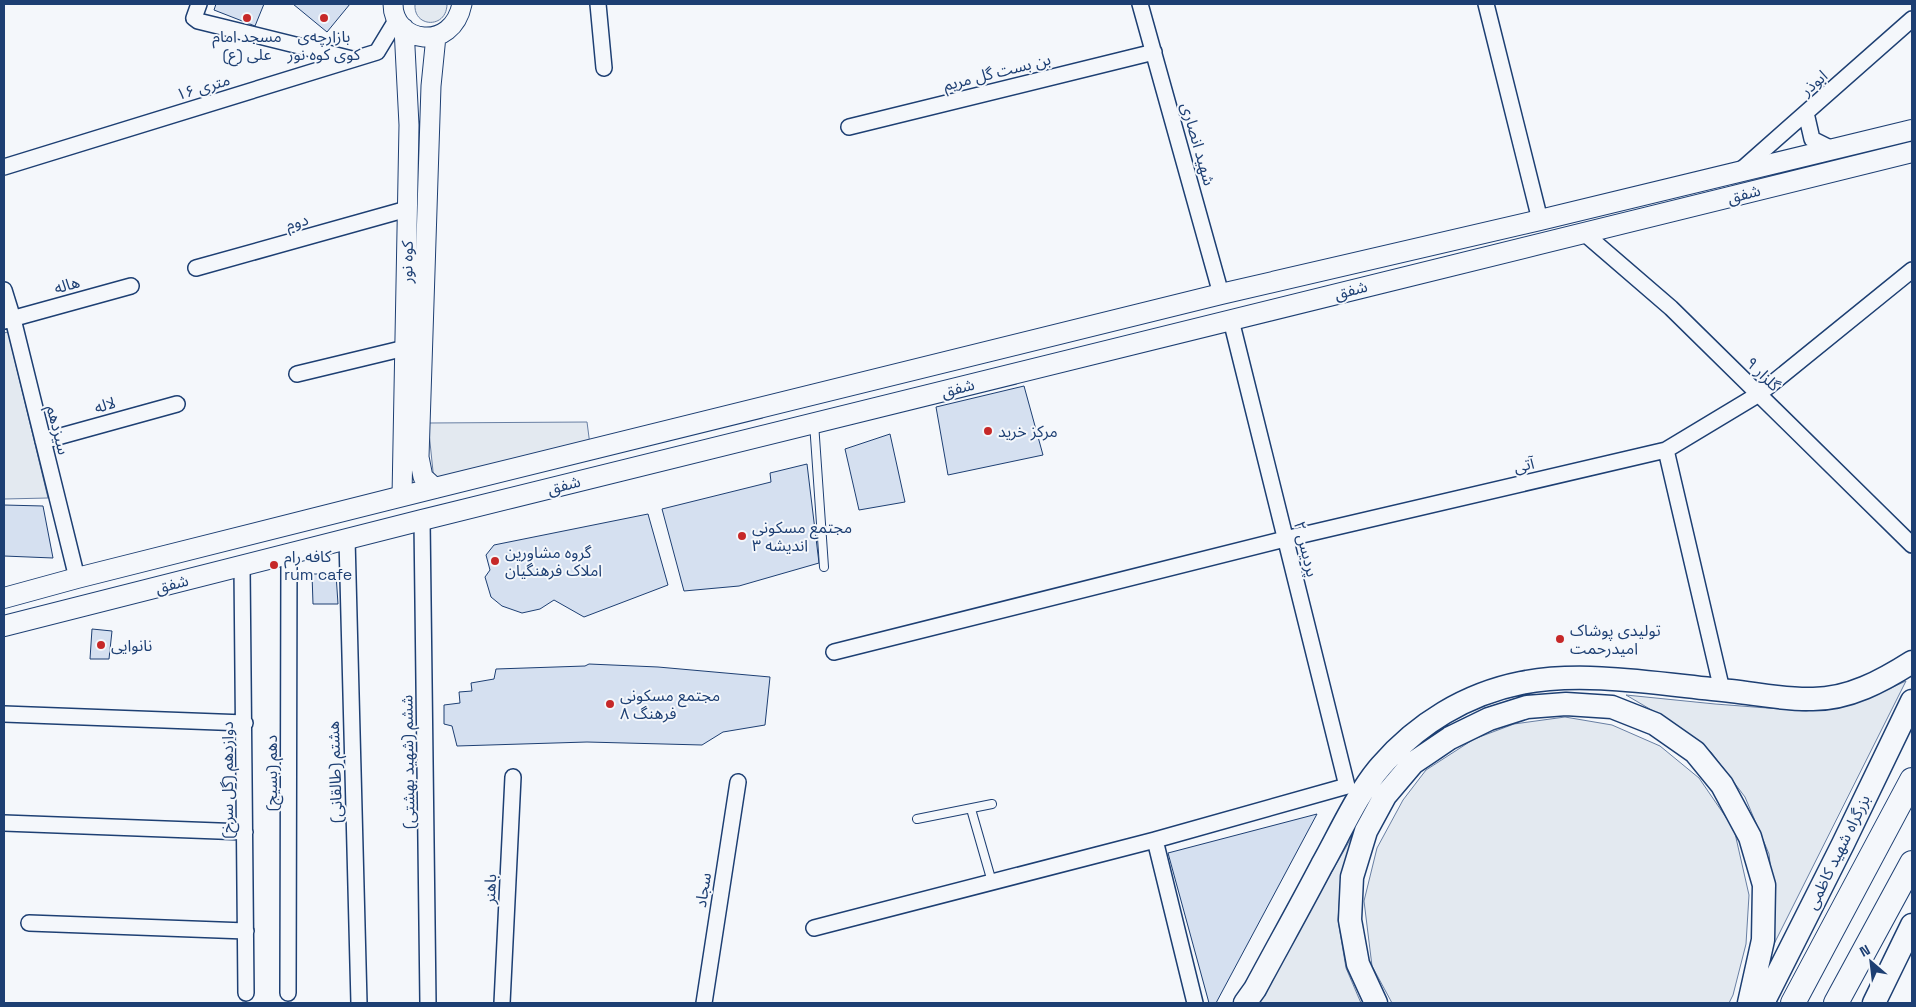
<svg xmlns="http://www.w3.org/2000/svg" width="1916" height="1007" font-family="'Space Grotesk','Noto Sans Arabic',sans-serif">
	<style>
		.green { fill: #e3e9f0; stroke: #687fa3 }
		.building { fill: #d5e0f0; stroke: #1d3f73 }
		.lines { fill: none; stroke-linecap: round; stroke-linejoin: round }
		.service-casing { stroke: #1d3f73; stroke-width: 10 }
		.minor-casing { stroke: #1d3f73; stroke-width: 18 }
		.tertiary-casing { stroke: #1d3f73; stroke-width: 21 }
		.secondary-casing { stroke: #1d3f73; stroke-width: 22 }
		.primary-casing { stroke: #1d3f73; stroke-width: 25 }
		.trunk-casing { stroke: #1d3f73; stroke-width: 26 }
		.service { stroke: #f4f7fb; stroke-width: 8 }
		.minor { stroke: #f4f7fb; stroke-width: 15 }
		.tertiary { stroke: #f4f7fb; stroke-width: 19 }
		.secondary { stroke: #f4f7fb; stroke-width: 20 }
		.primary { stroke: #f4f7fb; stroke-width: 22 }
		.trunk { stroke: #f4f7fb; stroke-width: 24 }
		.poi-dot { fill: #c62828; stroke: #f4f7fb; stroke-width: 2 }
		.labels { text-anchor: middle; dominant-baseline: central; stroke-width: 4; stroke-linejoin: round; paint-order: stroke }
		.poi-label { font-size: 16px; fill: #1d3f73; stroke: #f4f7fb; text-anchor: start }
		.street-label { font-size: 16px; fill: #1d3f73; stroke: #f4f7fb }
	</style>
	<rect width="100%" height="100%" fill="#f4f7fb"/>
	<path class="green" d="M415 4H447C447 29 413 28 415 4Z
		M8 332 48 498 4 499V333Z
		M587 422 590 445 434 481 428 423Z
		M1906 681 1771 950 1775 906 1769 854 1745 797 1711 752 1660 715 1626 695 1715 704 1806 711 1844 705 1878 694Z
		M1565 717 1612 725 1660 746 1699 778 1734 829 1749 895 1746 944 1733 995 1729 1003H1392L1372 966 1364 901 1377 848 1403 800 1426 770 1474 739 1514 724Z
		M1362 819 1341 876 1338 920 1346 968 1361 1003H1257Z"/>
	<path class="building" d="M216 4H264L255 26 214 10Z
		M293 4H350L327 32Z
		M1024 386 1043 455 948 475 936 407Z
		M890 434 905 502 859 510 845 449Z
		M807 464 819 563 739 586 684 591 662 509 771 482 770 473Z
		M4 505 43 506 53 558 4 556Z
		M648 514 668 585 584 617 554 600 540 609 522 613 502 606 491 597 485 577 490 570 486 555 494 545Z
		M312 574H336L338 604H313Z
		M92 629 112 631 109 659H90Z
		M589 664 658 667 770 677 765 725 723 732 702 745 587 742 457 746 452 726 444 724V705L460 703 459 692 472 691 471 683 494 679 496 669 585 666Z
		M1317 814 1216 1003H1209L1168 853Z"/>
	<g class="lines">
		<g class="service-casing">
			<path id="service" d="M814 423 824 567
				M971 809 992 882
				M917 819 992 804"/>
		</g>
		<g class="minor-casing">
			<path id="minor" d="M199 4 194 18 198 21 352 59
				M598 4 604 68
				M1140 4 1221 294
				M1486 4 1540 220
				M1806 113 1812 139 1832 149
				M849 127 1154 52
				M4 167 377 52 397 19
				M1741 170 1912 19
				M1584 233 1671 308 1912 545
				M196 268 407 209
				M4 290 13 319 77 578
				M4 321 131 286
				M297 374 405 348
				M43 441 177 404
				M1666 450 1722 690
				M422 520 428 1003
				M347 539 359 1003
				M242 566 246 993
				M834 652 1285 539 1666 450 1759 394 1912 270
				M4 714 245 723
				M4 823 245 832
				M29 923 246 931
				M814 928 1155 840
				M288 993 289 554
				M502 1003 513 777
				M704 1003 738 782
				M1195 1003 1155 840 1347 786 1231 320"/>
		</g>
		<g class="tertiary-casing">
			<path id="tertiary" d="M393 4C393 43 452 53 462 4
				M435 488 423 477 419 457 431 86 436 36
				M402 496 409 125 404 28"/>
		</g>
		<g class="secondary-casing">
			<path id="secondary" d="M4 598 77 578 435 488 1221 294 1540 220 1912 130
				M4 626 422 520 1912 152"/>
		</g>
		<g class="primary-casing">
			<path id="primary" d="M1245 1003 1255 989C1277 948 1300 907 1322 865 1339 835 1358 792 1381 766 1417 724 1466 694 1521 683 1585 670 1665 685 1731 691 1758 694 1786 700 1813 699 1849 699 1882 681 1912 662
				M1376 1003 1358 964 1350 920 1352 877 1366 831 1385 796 1413 763 1450 738 1489 719 1527 707 1566 704 1612 707 1655 724 1695 752 1722 785 1750 837 1764 885 1763 940 1749 1003
				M1763 1003 1843 844 1912 701
				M1874 1003 1912 925"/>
		</g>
		<g class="trunk-casing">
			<path id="trunk" d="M1793 1003 1912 780
				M1836 1003 1912 863"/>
		</g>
		<use href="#service" class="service"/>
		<use href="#minor" class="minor"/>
		<use href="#tertiary" class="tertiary"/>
		<use href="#secondary" class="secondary"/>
		<use href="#primary" class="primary"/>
		<use href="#trunk" class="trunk"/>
	</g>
	<g class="poi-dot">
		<circle cx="247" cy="18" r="5"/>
		<circle cx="324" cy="18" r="5"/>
		<circle cx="988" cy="431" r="5"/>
		<circle cx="742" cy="536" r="5"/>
		<circle cx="495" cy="561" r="5"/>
		<circle cx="274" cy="565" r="5"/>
		<circle cx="1560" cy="639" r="5"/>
		<circle cx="101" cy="645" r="5"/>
		<circle cx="610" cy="704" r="5"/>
	</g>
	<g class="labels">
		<g class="poi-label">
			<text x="247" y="36" text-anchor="middle">مسجد امام<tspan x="247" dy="18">علی (ع)</tspan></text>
			<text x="324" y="36" text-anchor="middle">بازارچه‌ی<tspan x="324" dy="18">کوی کوه نور</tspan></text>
			<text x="998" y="431">مرکز خرید</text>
			<text x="752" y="527">مجتمع مسکونی<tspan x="752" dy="18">اندیشه ۳</tspan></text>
			<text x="505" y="552">گروه مشاورین<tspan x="505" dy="18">املاک فرهنگیان</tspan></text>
			<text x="284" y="556">کافه رام<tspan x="284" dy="18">rum cafe</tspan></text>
			<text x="1570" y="630">تولیدی پوشاک<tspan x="1570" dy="18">امیدرحمت</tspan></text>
			<text x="111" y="645">نانوایی</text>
			<text x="620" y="695">مجتمع مسکونی<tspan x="620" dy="18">فرهنگ ۸</tspan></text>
		</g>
		<g class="street-label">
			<text transform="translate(997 72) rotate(-14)">بن بست گل مریم</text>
			<text transform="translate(1814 83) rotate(-41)">ابوذر</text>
			<text transform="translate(203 87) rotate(-17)">۱۶ متری</text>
			<text transform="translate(1198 144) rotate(74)">شهید انصاری</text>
			<text transform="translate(1744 194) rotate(-14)">شفق</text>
			<text transform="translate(297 222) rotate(-15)">دوم</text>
			<text transform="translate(407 262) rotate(-89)">کوه نور</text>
			<text transform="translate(67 285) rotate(-16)">هاله</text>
			<text transform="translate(1351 290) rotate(-14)">شفق</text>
			<text transform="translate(1763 374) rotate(45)">گلزار ۹</text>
			<text transform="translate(958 388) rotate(-14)">شفق</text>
			<text transform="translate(105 405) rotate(-16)">لاله</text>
			<text transform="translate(58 430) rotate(76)">سیزدهم</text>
			<text transform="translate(1524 465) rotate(-13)">آتی</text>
			<text transform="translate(564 485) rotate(-14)">شفق</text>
			<text transform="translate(1306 549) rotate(76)">پردیس ۲</text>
			<text transform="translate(172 584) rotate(-14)">شفق</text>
			<text transform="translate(408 762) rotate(-91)">ششم (شهید بهشتی)</text>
			<text transform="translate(335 772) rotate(-92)">هشتم (طالقانی)</text>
			<text transform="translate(271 773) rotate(-90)">دهم (بسیج)</text>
			<text transform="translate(227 780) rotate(-90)">دوازدهم (گل سرخ)</text>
			<text transform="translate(1838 852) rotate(-64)">بزرگراه شهید کاظمی</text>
			<text transform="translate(490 889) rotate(-87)">باهنر</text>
			<text transform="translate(703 890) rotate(-81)">سجاد</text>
		</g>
	</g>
	<rect width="1916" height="1007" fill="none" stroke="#1d3f73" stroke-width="10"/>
	<g transform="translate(1871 962) rotate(332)" stroke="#f4f7fb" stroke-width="4" paint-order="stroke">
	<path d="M0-4L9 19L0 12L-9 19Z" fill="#1d3f73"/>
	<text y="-8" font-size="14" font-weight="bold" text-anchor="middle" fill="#1d3f73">N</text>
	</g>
</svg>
